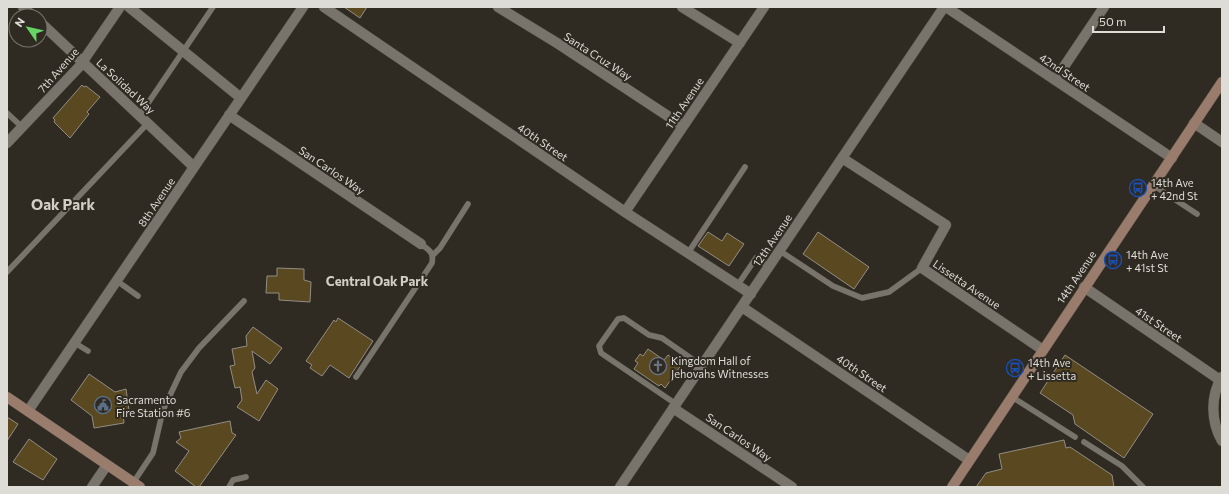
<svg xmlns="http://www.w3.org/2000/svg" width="1229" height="494" font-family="Commissioner,sans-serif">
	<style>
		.building { fill: #594820; stroke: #928e84 }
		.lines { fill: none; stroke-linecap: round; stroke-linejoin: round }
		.lane-casing { stroke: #4b4841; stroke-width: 6 }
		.street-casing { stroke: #4b4841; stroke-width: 11 }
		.secondary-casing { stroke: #4b4841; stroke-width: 11 }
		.lane { stroke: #78746b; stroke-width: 5.5 }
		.street { stroke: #78746b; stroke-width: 10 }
		.secondary { stroke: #9a7c6d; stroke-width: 10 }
		.labels { text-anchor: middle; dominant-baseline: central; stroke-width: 4; stroke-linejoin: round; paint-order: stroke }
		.street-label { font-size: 11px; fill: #dedcd6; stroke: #2f2b23 }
		.poi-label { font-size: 11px; fill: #dedcd6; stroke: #2f2b23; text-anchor: start }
		.quarter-label { font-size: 13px; font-weight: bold; fill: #d2cec4; stroke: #2f2b23 }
		.district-label { font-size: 15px; font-weight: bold; fill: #d2cec4; stroke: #2f2b23 }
	</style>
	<rect width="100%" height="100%" fill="#2f2b23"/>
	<path class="building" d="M344 7H367L360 18Z
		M82 85 84 87 86 86 100 97 87 112 89 114 70 138 54 122 55 120 53 118Z
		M708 232 722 241 727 233 744 244 729 266 698 246Z
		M818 232 869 267 854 289 803 254Z
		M277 268 304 269V280L311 282 310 302 279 300V293H266L267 276H277Z
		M338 318 373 341 349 378 330 365 322 376 310 368 312 365 306 361 334 320 336 322Z
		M253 327 282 348 270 364 252 351 255 368 252 372 257 394 266 380 278 389 259 421 237 407 242 400 240 387 235 388 230 366 235 365 232 349 247 346 246 336Z
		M648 349 664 360 668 355 682 364 665 388 661 384 659 386 634 369 638 363 635 361 640 354 643 356Z
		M1065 355 1153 414 1124 458 1075 424 1073 415 1040 393Z
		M89 374 115 392 126 389 129 410 123 412 124 423 94 428 92 416 71 400Z
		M7 417 18 424 7 441Z
		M230 421 232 433 236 435 199 487H196L175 471 189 451 176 442 181 438 179 432Z
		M29 439 57 459 43 480 13 462Z
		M1064 440 1066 448 1070 447 1112 475 1114 487H976L986 473 1002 469 999 454Z"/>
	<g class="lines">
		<g class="lane-casing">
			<path id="lane" d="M7 113 22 127
				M140 115 213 7
				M1153 185 1197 214
				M780 251 833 286 862 298 889 292 922 268
				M688 253 745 167
				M433 255 440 248 468 204
				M7 272 148 123
				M117 281 138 296
				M737 286 756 258 769 267
				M75 343 88 351
				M356 377 432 263C434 252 429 250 421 244
				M1012 397 1075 437
				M676 404 601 353 599 346 618 319 624 318 649 335 662 338 702 366
				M1084 442 1122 466 1143 487
				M133 483 153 453 163 410 181 372 199 348 244 301
				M229 487 233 480 246 477"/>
		</g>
		<g class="street-casing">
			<path id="street" d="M23 7 33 16
				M129 7 241 98
				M324 7 625 212 751 294
				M498 7 557 43 683 126
				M682 7 740 43
				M946 7 1172 158
				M40 22 194 167
				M1055 80 1104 7
				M229 115 421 244
				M1194 123 1222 142
				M7 143 79 67 120 7
				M842 158 946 225 922 268 1043 350
				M625 212 764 7
				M1084 287 1220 380
				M742 307 969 460
				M1222 377C1210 396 1211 422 1222 441
				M673 408 792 487
				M28 411 303 7
				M92 487 107 465
				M620 487 944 7"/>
		</g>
		<g class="secondary-casing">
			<path id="secondary" d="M7 397 140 487
				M952 487 1222 82"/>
		</g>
		<use href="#lane" class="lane"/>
		<use href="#street" class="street"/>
		<use href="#secondary" class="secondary"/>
	</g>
	<defs>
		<g id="bus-ring" transform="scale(0.9)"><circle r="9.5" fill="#2f2b23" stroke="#1a4fb4" stroke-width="1.5"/><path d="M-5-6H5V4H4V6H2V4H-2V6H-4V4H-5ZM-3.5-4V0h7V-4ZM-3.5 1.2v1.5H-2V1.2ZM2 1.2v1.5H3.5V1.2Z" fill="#1a4fb4"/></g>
		<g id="church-ring" transform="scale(0.9)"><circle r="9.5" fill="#2f2b23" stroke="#6b7280" stroke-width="1.5"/><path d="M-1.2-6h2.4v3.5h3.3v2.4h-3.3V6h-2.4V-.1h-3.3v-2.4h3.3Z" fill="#6b7280"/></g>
		<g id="civic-ring" transform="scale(0.9)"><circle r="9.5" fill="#2f2b23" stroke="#5c6f8a" stroke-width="1.5"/><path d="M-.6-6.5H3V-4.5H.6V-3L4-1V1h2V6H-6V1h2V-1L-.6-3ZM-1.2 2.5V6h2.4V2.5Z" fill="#5c6f8a"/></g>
	</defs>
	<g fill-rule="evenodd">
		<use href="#bus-ring" x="1138" y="188"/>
		<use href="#bus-ring" x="1113" y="260"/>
		<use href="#church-ring" x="658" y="366"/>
		<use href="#bus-ring" x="1015" y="368"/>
		<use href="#civic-ring" x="103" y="405"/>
	</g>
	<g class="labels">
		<g class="street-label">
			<text transform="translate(598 56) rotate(33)">Santa Cruz Way</text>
			<text transform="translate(58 70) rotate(-49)">7th Avenue</text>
			<text transform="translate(1065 72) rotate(34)">42nd Street</text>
			<text transform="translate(126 86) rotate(43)">La Solidad Way</text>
			<text transform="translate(684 103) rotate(-56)">11th Avenue</text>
			<text transform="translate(543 142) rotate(34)">40th Street</text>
			<text transform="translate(332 170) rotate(34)">San Carlos Way</text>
			<text transform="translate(156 202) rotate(-56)">8th Avenue</text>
			<text transform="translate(772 240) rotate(-56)">12th Avenue</text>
			<text transform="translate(1076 277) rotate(-56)">14th Avenue</text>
			<text transform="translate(967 284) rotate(34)">Lissetta Avenue</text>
			<text transform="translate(1159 324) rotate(34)">41st Street</text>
			<text transform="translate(862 373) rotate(34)">40th Street</text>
			<text transform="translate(739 437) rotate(34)">San Carlos Way</text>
		</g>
		<g class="poi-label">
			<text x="1151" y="182">14th Ave<tspan x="1151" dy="13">+ 42nd St</tspan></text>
			<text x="1126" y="254">14th Ave<tspan x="1126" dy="13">+ 41st St</tspan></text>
			<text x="671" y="360">Kingdom Hall of<tspan x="671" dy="13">Jehovahs Witnesses</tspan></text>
			<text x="1028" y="362">14th Ave<tspan x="1028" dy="13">+ Lissetta</tspan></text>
			<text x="116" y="399">Sacramento<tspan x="116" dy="13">Fire Station #6</tspan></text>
		</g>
		<g class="quarter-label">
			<text x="377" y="281">Central Oak Park</text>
		</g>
		<g class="district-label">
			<text x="63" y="204">Oak Park</text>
		</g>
	</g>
	<rect width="1229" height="494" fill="none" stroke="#dedcd6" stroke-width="16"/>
	<g transform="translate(28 28) rotate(304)"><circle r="19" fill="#2f2b23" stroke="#75726b"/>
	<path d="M0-3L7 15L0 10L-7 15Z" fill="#67d466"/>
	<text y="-6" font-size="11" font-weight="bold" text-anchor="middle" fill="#dedcd6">N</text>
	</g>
	<path d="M1093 26v6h71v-6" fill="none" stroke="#dedcd6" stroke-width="2"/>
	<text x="1099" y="26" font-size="12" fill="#dedcd6" stroke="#2f2b23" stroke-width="3" paint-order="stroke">50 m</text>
</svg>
